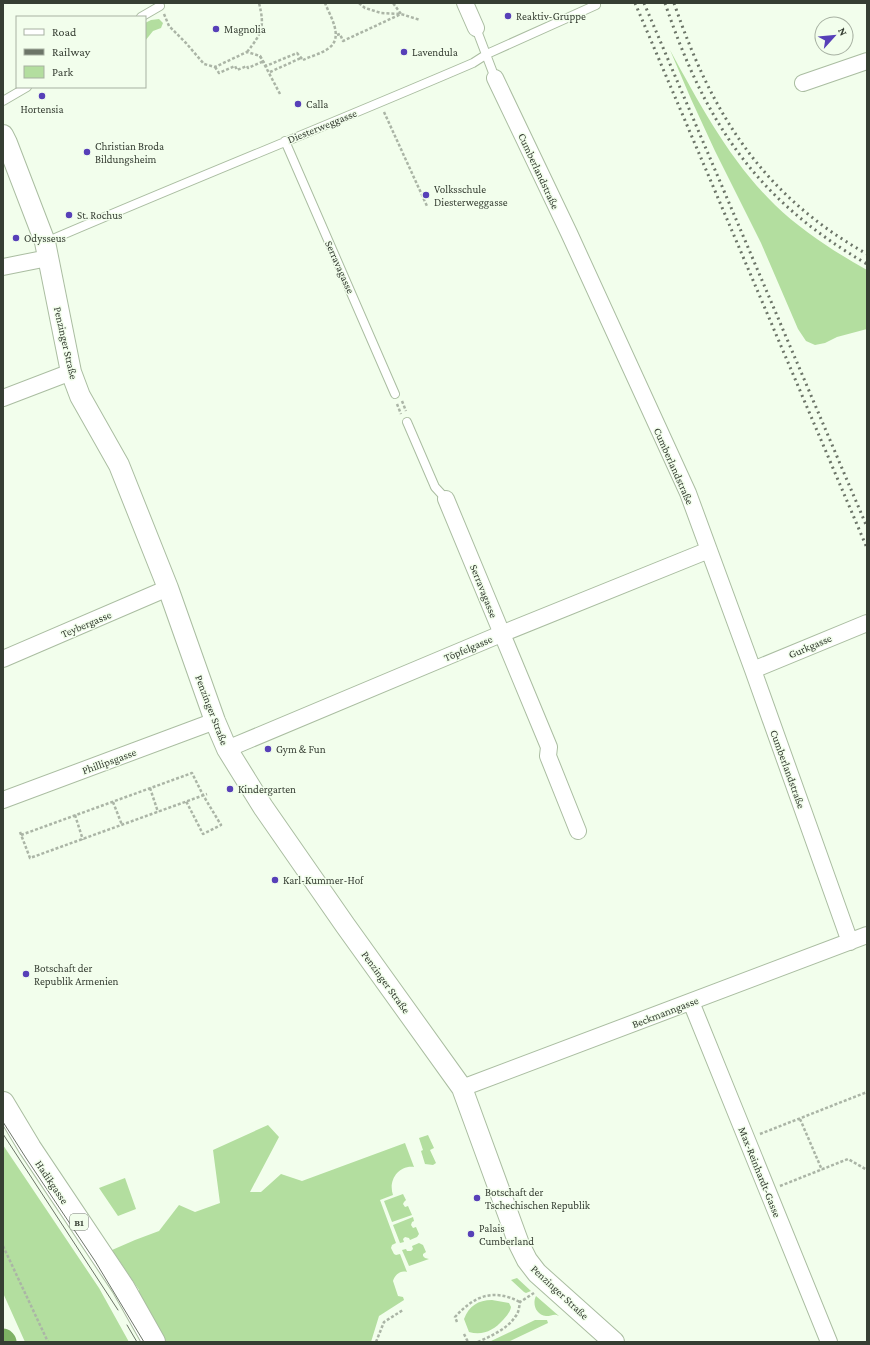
<svg xmlns="http://www.w3.org/2000/svg" width="870" height="1345" font-family="'Crimson Pro',serif">
	<style>
		.green { fill: #b3de9f }
		.lines { fill: none; stroke-linecap: round; stroke-linejoin: round }
		.river { stroke: #7eb264; stroke-width: 25 }
		.service-casing { stroke: #aabda1; stroke-width: 10 }
		.minor-casing { stroke: #aabda1; stroke-width: 18 }
		.tertiary-casing { stroke: #aabda1; stroke-width: 22 }
		.primary-casing { stroke: #aabda1; stroke-width: 24 }
		.path { stroke: #abb5a6; stroke-width: 2.5; stroke-dasharray: 3 2; stroke-linecap: butt }
		.service { stroke: #fff; stroke-width: 8 }
		.minor { stroke: #fff; stroke-width: 16 }
		.tertiary { stroke: #fff; stroke-width: 20 }
		.primary { stroke: #fff; stroke-width: 22 }
		.tram { stroke: #6c7568; stroke-width: 1 }
		.rail { stroke: #6c7568; stroke-width: 3; stroke-dasharray: 2 4; stroke-linecap: butt }
		.path-bridge { stroke: #abb5a6; stroke-width: 2.5; stroke-dasharray: 3 2; stroke-linecap: butt }
		.poi-dot { fill: #5740b8; stroke: #f2feec; stroke-width: 1.5 }
		.labels { text-anchor: middle; dominant-baseline: central; stroke-width: 3; stroke-linejoin: round; paint-order: stroke }
		.shield { fill: #f2feec; stroke: #6e786a; stroke-width: 1 }
		.shield-label { font-size: 10px; font-weight: bold; fill: #363e33 }
		.poi-label { font-size: 11px; fill: #363e33; stroke: #f2feec; text-anchor: start }
		.street-label { font-size: 11px; fill: #363e33; stroke: #f2feec }
	</style>
	<rect width="100%" height="100%" fill="#f2feec"/>
	<path class="green" d="M159 19 163 23 161 28 153 31 145 41V23L151 20Z
		M670 50C700 105 730 161 775 205 802 231 835 252 867 270V329L837 337 825 343 815 345 806 341 798 329 761 243 715 151 691 99Z
		M268 1125 279 1137 250 1192H261L281 1174 302 1181 405 1143 414 1167C398 1165 388 1181 393 1195L380 1200 396 1243 392 1245 391 1248 394 1254 396 1255 400 1254 407 1272C400 1270 395 1275 393 1281L398 1296 403 1297 404 1300 379 1316 371 1342H165L138 1295 139 1290 112 1250 135 1240 159 1231 179 1205 195 1212 220 1203 213 1150Z
		M428 1135 434 1148 430 1150 436 1163 433 1165 425 1164 421 1151 423 1150 419 1138Z
		M3 1145 99 1288 129 1342H25L3 1293Z
		M125 1178 136 1209 118 1216 99 1188Z
		M403 1194 406 1200 404 1202 403 1204 405 1207 408 1206 412 1215 392 1222 384 1201Z
		M413 1217 414 1221 412 1222 411 1225 413 1228 416 1227 419 1234 417 1237 410 1240 409 1238 405 1237 403 1239 404 1242 400 1243 393 1225Z
		M419 1243 423 1245 426 1252 423 1254V1256L425 1258 429 1259 409 1266 402 1250 406 1249 407 1251H411L413 1249 412 1246Z
		M517 1278 531 1291 526 1293 524 1292 511 1280Z
		M536 1296 559 1316C554 1313 552 1316 546 1316 536 1315 532 1304 536 1296Z
		M492 1300 509 1303 511 1307C510 1312 507 1316 503 1320 494 1330 483 1336 469 1332L464 1319C469 1306 478 1300 492 1300Z
		M535 1320H547L548 1323 508 1342H489Z"/>
	<g class="lines">
		<path class="river" d="M3 1341 4 1342"/>
		<g class="service-casing">
			<path id="service" d="M141 17 160 6
				M476 28 495 78
				M3 101 27 87
				M285 141 395 394
				M46 242C188 181 331 124 473 63L487 54 596 5
				M407 422 435 487 446 499"/>
		</g>
		<g class="minor-casing">
			<path id="minor" d="M465 3 476 28
				M495 78 569 233 688 493 753 670 850 942
				M803 83 867 61
				M3 267 48 258
				M3 398 71 372
				M446 499 549 747 548 756 578 831
				M3 659 168 588
				M753 670 867 623
				M227 749 501 634 709 550
				M3 800 215 721
				M691 1002 829 1342
				M462 1088 867 935"/>
		</g>
		<g class="tertiary-casing">
			<path id="tertiary" d="M3 135 7 143 45 242 71 372 80 396 119 465 168 588 215 721 227 749 263 807 345 925 462 1088 519 1244 527 1260 537 1273 614 1342"/>
		</g>
		<g class="primary-casing">
			<path id="primary" d="M3 1103 30 1148 123 1287 154 1342"/>
		</g>
		<path class="path" d="M359 3 365 8 381 13 401 14 420 20
			M164 14 169 26 186 43 204 64 215 67 247 52 260 56 280 94
			M337 35 340 34 343 41 401 14 393 3
			M247 52C262 33 265 27 259 3
			M303 60C311 56 321 54 329 48 344 37 330 16 325 3
			M215 67 219 73 235 66 237 70 247 66 248 68 264 61
			M270 72 301 58
			M384 112 427 206
			M402 401 406 411
			M397 404 401 414
			M150 788 158 812
			M113 802 122 825
			M75 815 83 840
			M20 832 30 858 207 794
			M21 835 192 773 203 795 221 825 203 834 186 801
			M800 1119 822 1170
			M760 1134 867 1092
			M780 1186 848 1159 867 1170
			M3 1246 48 1342
			M457 1322 455 1317C474 1296 493 1288 520 1302
			M464 1334 468 1342
			M376 1342 384 1322 403 1310
			M478 1342C491 1336 507 1329 515 1317 519 1313 519 1307 520 1302L534 1293"/>
		<use href="#service" class="service"/>
		<use href="#minor" class="minor"/>
		<use href="#tertiary" class="tertiary"/>
		<use href="#primary" class="primary"/>
		<path class="tram" d="M3 1122 26 1158 95 1261 144 1342
			M3 1134 118 1310
			M127 1325 137 1342"/>
		<path class="rail" d="M635 3 867 548
			M644 3 867 527
			M665 3C705 122 756 200 867 264
			M674 3C712 114 762 195 867 254"/>
		<path class="path-bridge" d="M260 56 266 66 297 53 303 60"/>
	</g>
	<g class="poi-dot">
		<circle cx="508" cy="16" r="4"/>
		<circle cx="216" cy="29" r="4"/>
		<circle cx="404" cy="52" r="4"/>
		<circle cx="42" cy="96" r="4"/>
		<circle cx="298" cy="104" r="4"/>
		<circle cx="87" cy="152" r="4"/>
		<circle cx="426" cy="195" r="4"/>
		<circle cx="69" cy="215" r="4"/>
		<circle cx="16" cy="238" r="4"/>
		<circle cx="268" cy="749" r="4"/>
		<circle cx="230" cy="789" r="4"/>
		<circle cx="275" cy="880" r="4"/>
		<circle cx="26" cy="974" r="4"/>
		<circle cx="477" cy="1198" r="4"/>
		<circle cx="471" cy="1234" r="4"/>
	</g>
	<g class="labels">
		<rect class="shield" x="70" y="1214" width="18" height="16" rx="3"/>
		<g class="shield-label">
			<text x="79" y="1222">B1</text>
		</g>
		<g class="poi-label">
			<text x="516" y="16">Reaktiv-Gruppe</text>
			<text x="224" y="29">Magnolia</text>
			<text x="412" y="52">Lavendula</text>
			<text x="306" y="104">Calla</text>
			<text x="42" y="109" text-anchor="middle">Hortensia</text>
			<text x="95" y="146">Christian Broda<tspan x="95" dy="13">Bildungsheim</tspan></text>
			<text x="434" y="189">Volksschule<tspan x="434" dy="13">Diesterweggasse</tspan></text>
			<text x="77" y="215">St. Rochus</text>
			<text x="24" y="238">Odysseus</text>
			<text x="276" y="749">Gym &amp; Fun</text>
			<text x="238" y="789">Kindergarten</text>
			<text x="283" y="880">Karl-Kummer-Hof</text>
			<text x="34" y="968">Botschaft der<tspan x="34" dy="13">Republik Armenien</tspan></text>
			<text x="485" y="1192">Botschaft der<tspan x="485" dy="13">Tschechischen Republik</tspan></text>
			<text x="479" y="1228">Palais<tspan x="479" dy="13">Cumberland</tspan></text>
		</g>
		<g class="street-label">
			<text transform="translate(322 126) rotate(-22)">Diesterweggasse</text>
			<text transform="translate(539 171) rotate(65)">Cumberlandstraße</text>
			<text transform="translate(340 267) rotate(66)">Serravagasse</text>
			<text transform="translate(66 343) rotate(77)">Penzinger Straße</text>
			<text transform="translate(674 466) rotate(66)">Cumberlandstraße</text>
			<text transform="translate(484 591) rotate(68)">Serravagasse</text>
			<text transform="translate(86 624) rotate(-23)">Teybergasse</text>
			<text transform="translate(810 646) rotate(-23)">Gurkgasse</text>
			<text transform="translate(468 648) rotate(-23)">Töpfelgasse</text>
			<text transform="translate(212 710) rotate(69)">Penzinger Straße</text>
			<text transform="translate(109 761) rotate(-20)">Phillipsgasse</text>
			<text transform="translate(788 769) rotate(70)">Cumberlandstraße</text>
			<text transform="translate(386 982) rotate(54)">Penzinger Straße</text>
			<text transform="translate(665 1012) rotate(-21)">Beckmanngasse</text>
			<text transform="translate(760 1172) rotate(68)">Max-Reinhardt-Gasse</text>
			<text transform="translate(52 1182) rotate(56)">Hadikgasse</text>
			<text transform="translate(560 1292) rotate(43)">Penzinger Straße</text>
		</g>
	</g>
	<rect width="870" height="1345" fill="none" stroke="#363e33" stroke-width="8"/>
	<rect x="16" y="16" width="130" height="72" fill="#f2feec" stroke="#a7b1a2"/>
	<rect x="24" y="29" width="20" height="6" fill="#ffffff" stroke="#a7b1a2"/>
	<text x="52" y="36" font-size="12" fill="#363e33">Road</text>
	<rect x="24" y="49" width="20" height="6" fill="#6c7568" stroke="#a7b1a2"/>
	<text x="52" y="56" font-size="12" fill="#363e33">Railway</text>
	<rect x="24" y="66" width="20" height="12" fill="#b3de9f" stroke="#a7b1a2"/>
	<text x="52" y="76" font-size="12" fill="#363e33">Park</text>
	<g transform="translate(834 36) rotate(63)"><circle r="19" fill="#f2feec" stroke="#a7b1a2"/>
	<path d="M0-3L7 15L0 10L-7 15Z" fill="#5740b8"/>
	<text y="-6" font-size="11" font-weight="bold" text-anchor="middle" fill="#363e33">N</text>
	</g>
</svg>
